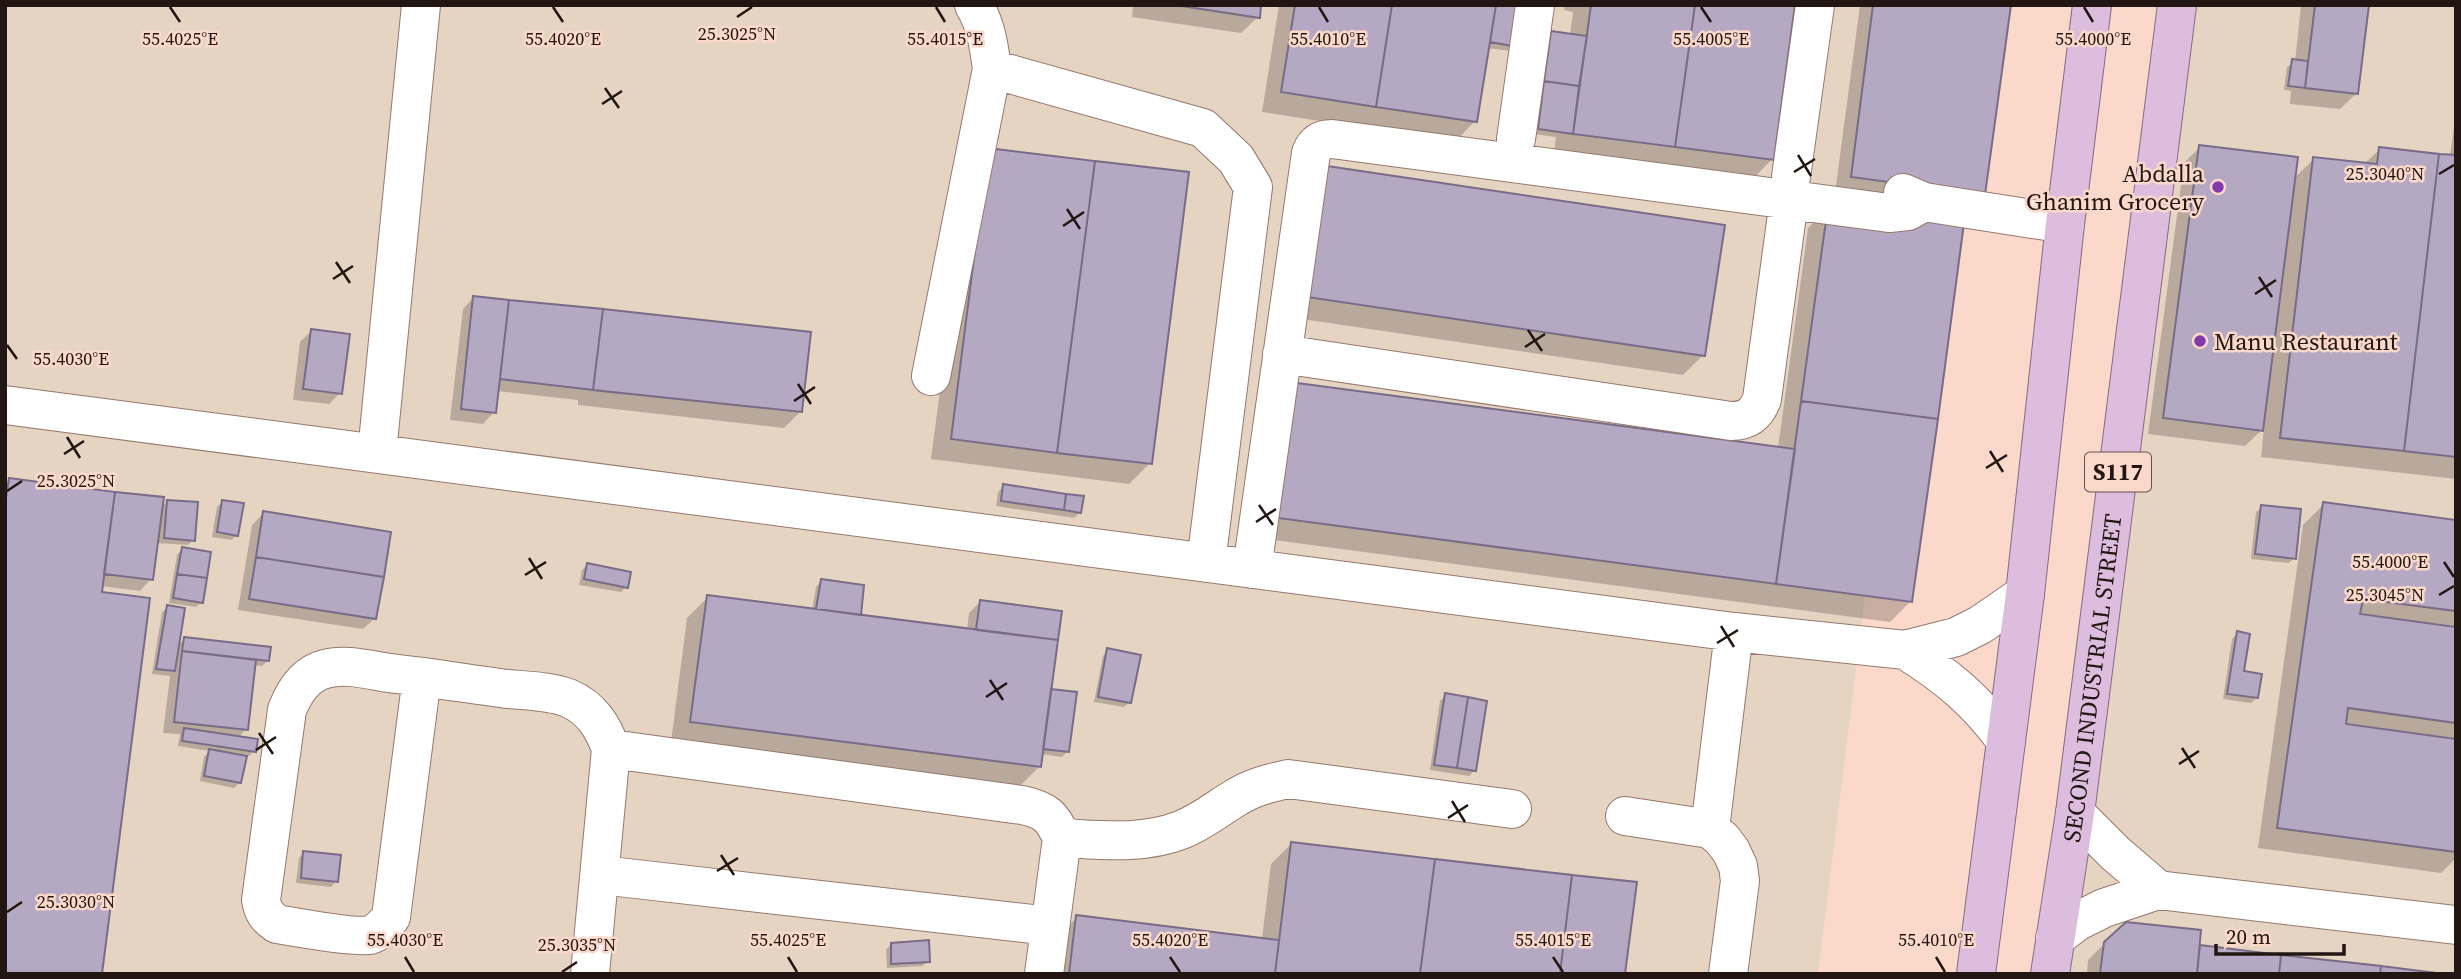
<svg xmlns="http://www.w3.org/2000/svg" width="2461" height="979" font-family="'Source Serif 4',serif">
	<style>
		.industrial { fill: #e6d4c3 }
		.shadow { fill: #0003 }
		.building { fill: #b5a8c3; stroke: #796c86; stroke-width: 2 }
		.lines { fill: none; stroke-linecap: round; stroke-linejoin: round }
		.minor-casing { stroke: #96786c; stroke-width: 40 }
		.major-casing { stroke: #8b6687; stroke-width: 40 }
		.minor { stroke: #fff; stroke-width: 38 }
		.major { stroke: #dcbddd; stroke-width: 38 }
		.ticks { fill: none; stroke: #211611; stroke-width: 2.5 }
		.poi-dot { fill: #823aad; stroke: #fad9cb; stroke-width: 2.5 }
		.labels { text-anchor: middle; dominant-baseline: central; stroke-width: 5; stroke-linejoin: round; paint-order: stroke }
		.shield { fill: #fad9cb; stroke: #625049; stroke-width: 2 }
		.shield-label { font-size: 23px; font-weight: bold; fill: #211611 }
		.poi-label { font-size: 24px; fill: #211611; stroke: #fad9cb; text-anchor: end }
		.street-label { font-size: 24px; fill: #211611; stroke: #fad9cb }
		.ticks-label { font-size: 18px; text-anchor: middle; fill: #211611; stroke: #fad9cb; stroke-width: 5; stroke-linejoin: round; paint-order: stroke }
	</style>
	<rect width="100%" height="100%" fill="#fad9cb"/>
	<path class="industrial" d="M5 5H1939L1818 974H5Z
		M2181 5H2456V974H2059Z"/>
	<path class="shadow" d="M1133 5H1260L1258 17 1241 33 1132 17Z
		M1279 5H1508L1511 51 1487 48 1475 121 1455 142 1262 112Z
		M1565 5H1793L1772 159 1752 180 1554 154 1556 137 1533 134 1546 39 1552 33 1570 35 1573 12 1564 10Z
		M1860 5H2009L1984 194 1835 193Z
		M2301 5H2367L2357 93 2340 109 2290 104 2291 91 2284 90 2287 67 2295 62Z
		M2455 120 2456 479 2261 457 2264 428 2245 446 2148 434 2184 163 2200 147 2294 178 2314 159 2364 164 2380 149 2450 156Z
		M969 170 1150 463 1129 484 931 459Z
		M1307 189 1703 355 1683 375 1288 317Z
		M1829 208 1911 601 1890 622 1258 538 1277 406 1778 448 1808 228Z
		M474 297 809 334 801 411 784 428 578 405V400L497 391 494 412 483 424 450 420 463 309Z
		M311 331 340 393 329 404 293 400 300 342Z
		M9 480 161 508 167 502 193 540 188 545 156 543 151 579 140 591 101 586 5 974V484Z
		M1004 486 1080 512 1074 518 996 506 998 492Z
		M223 502 237 535 231 540 212 537 217 507Z
		M2324 504 2456 522V858L2441 873 2258 848 2303 525Z
		M2262 507 2294 558 2289 563 2251 559 2256 512Z
		M264 513 375 618 363 629 238 610 252 525Z
		M182 549 201 602 196 607 169 603 177 555Z
		M587 565 626 587 621 592 579 585 582 570Z
		M821 581 859 616 967 630 969 613 980 602 1049 691 1068 751 1062 757 1041 754 1039 767 1019 787 671 742 687 618 708 597 812 611 816 587Z
		M168 607 177 647 185 638 268 661 262 666 254 665 246 729 238 738 254 751 249 756H245L240 782 234 788 200 781 204 757 210 751 178 746 180 734 163 733 170 676 152 674 162 612Z
		M2237 633 2242 673 2257 698 2251 703 2223 699 2232 639Z
		M1108 650 1130 702 1124 707 1094 702 1103 656Z
		M1446 695 1475 770 1469 776 1430 770 1440 701Z
		M1292 843 1624 974H1052L1057 938 1077 917 1262 939 1271 864Z
		M304 852 336 881 331 887 296 883 299 858Z
		M2105 943 2198 947 2427 974H2087L2088 960Z
		M891 944 928 961 922 966 887 968 886 950Z"/>
	<path class="building" d="M1175 5H1261L1260 18Z
		M1295 5H1392L1376 107 1281 92Z
		M1392 5H1496L1477 122 1376 107Z
		M1496 5H1519L1518 47 1490 42Z
		M1591 5H1695L1675 147 1573 134Z
		M1695 5H1795L1774 160 1675 147Z
		M1873 5H2011L1985 195 1851 177Z
		M2315 5H2369L2358 94 2305 88Z
		M1551 31 1587 36 1579 86 1544 81Z
		M2292 59 2308 61 2305 88 2288 86Z
		M1544 81 1579 86 1573 134 1538 129Z
		M2199 145 2298 157 2263 431 2163 418Z
		M2379 147 2439 154 2404 451 2280 438 2313 157 2377 164Z
		M988 148 1095 161 1057 453 951 439Z
		M2439 154 2456 155V457L2404 451Z
		M1095 161 1189 172 1152 464 1057 453Z
		M1327 166 1725 225 1705 356 1307 297Z
		M1828 206 1964 223 1938 419 1801 401Z
		M473 296 509 300 496 413 461 409Z
		M509 300 603 309 593 390 500 379Z
		M603 309 811 332 802 412 593 390Z
		M311 329 350 334 342 394 303 389Z
		M1297 383 1795 449 1776 584 1278 518Z
		M1801 401 1938 419 1912 602 1776 584Z
		M9 478 115 492 102 592 150 598 102 974H5V504Z
		M1003 484 1066 494 1064 510 1001 501Z
		M115 492 164 497 153 580 104 574Z
		M1066 494 1084 496 1081 513 1064 510Z
		M167 500 198 502 195 541 164 538Z
		M222 500 244 503 238 536 217 532Z
		M2323 502 2456 520V611L2363 599 2360 614 2456 627V723L2348 708 2346 724 2456 739V852L2277 828Z
		M2261 505 2301 509 2296 559 2255 554Z
		M263 511 391 532 384 577 256 557Z
		M182 547 211 552 207 578 177 574Z
		M256 557 384 577 376 619 249 599Z
		M587 563 631 572 628 588 584 579Z
		M177 574 207 578 203 603 173 598Z
		M821 579 864 585 861 615 816 609Z
		M707 595 1058 640 1041 767 690 722Z
		M980 600 1062 611 1058 640 976 630Z
		M167 605 185 608 175 671 156 669Z
		M2237 631 2250 634 2244 671 2262 674 2258 698 2227 694Z
		M184 637 271 647 269 661 182 651Z
		M1107 648 1141 655 1131 703 1098 697Z
		M182 651 256 660 248 730 174 722Z
		M1051 689 1077 692 1069 752 1043 749Z
		M1445 693 1468 697 1457 768 1434 765Z
		M1468 697 1487 701 1476 771 1457 768Z
		M184 728 258 739 256 752 182 741Z
		M209 749 247 756 241 783 204 776Z
		M1291 842 1435 859 1420 974H1275Z
		M303 851 341 855 338 882 301 878Z
		M1435 859 1572 875 1560 974H1420Z
		M1572 875 1637 882 1625 974H1560Z
		M1076 915 1279 940 1275 974H1069Z
		M2126 922 2201 930 2197 974H2100L2104 942Z
		M929 940 930 962 891 964V943Z
		M2200 945 2281 955 2279 974H2197Z
		M2281 955 2381 966 2380 974H2279Z
		M2381 966 2436 973V974H2380Z"/>
	<g class="lines">
		<g class="minor-casing">
			<path id="minor" d="M992 69 1203 128 1236 159 1253 187 1206 563
				M1516 139 1535 5
				M1791 177 1815 5
				M1903 193 1924 202 2065 224
				M1282 354 1731 421C1747 421 1756 415 1762 399L1789 200
				M931 376 992 69C989 46 986 25 974 5
				M5 405 1734 632 1905 650 1956 637 1980 625 2025 594
				M377 453 421 5
				M1252 569 1311 153C1315 143 1321 139 1332 139L1889 213 1908 211 1924 202
				M1905 650C1947 676 1977 701 2006 741
				M422 677 391 917C385 924 380 932 370 935 356 938 294 927 277 924 267 917 263 912 261 900L287 710C294 692 305 674 325 669 345 663 369 670 389 673 426 677 463 683 500 688 521 691 548 690 568 698 592 708 603 727 611 749L590 974
				M611 749 1022 805C1046 810 1052 816 1062 838L1044 974
				M2075 813 2115 853 2158 890
				M1625 816 1710 829 1722 839 1731 851 1738 866 1740 881 1728 974
				M1710 829 1734 632
				M1062 838C1102 840 1142 845 1181 830 1202 822 1218 808 1237 797 1253 787 1270 783 1288 779L1512 809
				M601 875 1050 926
				M2055 938 2078 921 2104 908 2158 890 2456 925"/>
		</g>
		<g class="major-casing">
			<g id="major">
				<path d="M1976 974 2025 594 2065 224 2092 5"/>
				<path id="s1" d="M2050 974 2075 813 2177 5"/>
			</g>
		</g>
		<use href="#minor" class="minor"/>
		<use href="#major" class="major"/>
	</g>
	<path class="ticks" d="M170 7 180 22M553 7 563 22M936 7 945 22M1319 7 1328 22M1701 7 1711 22M2084 7 2093 22M737 17 752 7M605 88 619 108M602 104 622 91M1798 155 1811 176M1794 172 1815 159M2439 174 2454 165M1067 209 1080 229M1063 226 1084 212M336 262 350 283M2259 277 2272 297M333 279 353 266M2255 294 2276 280M1528 330 1542 351M7 345 17 359M1525 347 1545 334M798 384 811 404M794 401 815 387M67 437 80 458M1990 451 2003 472M64 454 84 441M1986 468 2007 455M7 491 22 481M1259 505 1273 525M1256 522 1276 509M529 558 542 579M2444 562 2454 577M525 575 546 562M2439 595 2454 586M1721 626 1734 647M1717 643 1738 630M990 680 1003 700M986 697 1007 683M259 733 273 754M2182 748 2195 768M256 750 276 737M2179 764 2199 751M1452 801 1465 822M1448 818 1468 805M721 855 734 875M717 871 738 858M7 912 22 902M405 957 414 972M788 957 797 972M1170 957 1180 972M1553 957 1563 972M1936 957 1945 972M562 972 577 962"/>
	<g class="poi-dot">
		<circle cx="2218" cy="187" r="7"/>
		<circle cx="2200" cy="341" r="7"/>
	</g>
	<g class="labels">
		<rect class="shield" x="2085" y="452.5" width="66" height="39" rx="5"/>
		<g class="shield-label">
			<text x="2118" y="472">S117</text>
		</g>
		<g class="poi-label">
			<text x="2204" y="173">Abdalla<tspan x="2204" dy="28">Ghanim Grocery</tspan></text>
			<text x="2214" y="341" text-anchor="start">Manu Restaurant</text>
		</g>
		<g class="street-label">
			<text stroke="none"><textPath href="#s1" startOffset="299">SECOND INDUSTRIAL STREET</textPath></text>
		</g>
	</g>
	<g class="ticks-label">
		<text x="737" y="40">25.3025°N</text>
		<text x="180" y="45">55.4025°E</text>
		<text x="563" y="45">55.4020°E</text>
		<text x="945" y="45">55.4015°E</text>
		<text x="1328" y="45">55.4010°E</text>
		<text x="1711" y="45">55.4005°E</text>
		<text x="2093" y="45">55.4000°E</text>
		<text x="2385" y="180">25.3040°N</text>
		<text x="71" y="365">55.4030°E</text>
		<text x="76" y="487">25.3025°N</text>
		<text x="2390" y="568">55.4000°E</text>
		<text x="2385" y="601">25.3045°N</text>
		<text x="76" y="908">25.3030°N</text>
		<text x="405" y="946">55.4030°E</text>
		<text x="788" y="946">55.4025°E</text>
		<text x="1170" y="946">55.4020°E</text>
		<text x="1553" y="946">55.4015°E</text>
		<text x="1936" y="946">55.4010°E</text>
		<text x="577" y="951">25.3035°N</text>
	</g>
	<rect width="2461" height="979" fill="none" stroke="#211611" stroke-width="14"/>
	<path d="M2216 944v10h128v-10" fill="none" stroke="#211611" stroke-width="3.5"/>
	<text x="2226" y="944" font-size="21" fill="#211611" stroke="#fad9cb" stroke-width="5" paint-order="stroke">20 m</text>
</svg>
